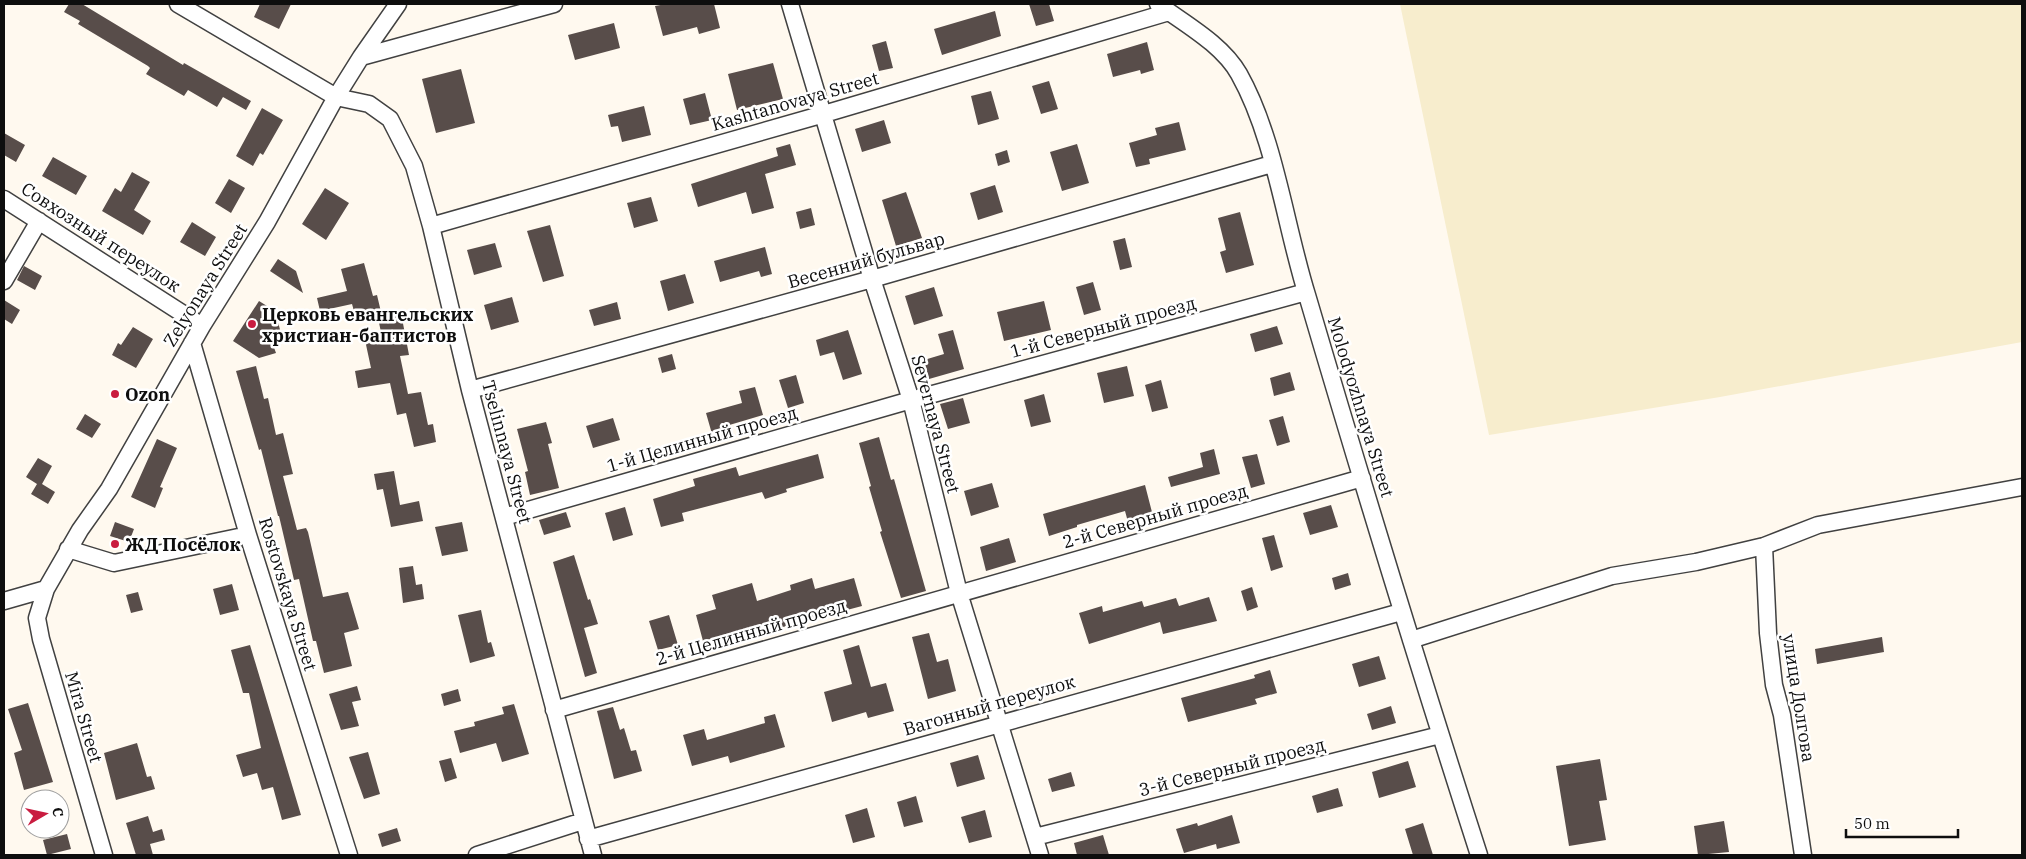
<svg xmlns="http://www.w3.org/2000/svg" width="2026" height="859" font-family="'IBM Plex Serif',serif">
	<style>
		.farmland { fill: #f7edcd }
		.building { fill: #584d4a }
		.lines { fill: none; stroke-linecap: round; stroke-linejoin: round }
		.minor-casing { stroke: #414141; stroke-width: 19 }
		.minor { stroke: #fff; stroke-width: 16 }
		.poi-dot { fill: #c91c40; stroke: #fff; stroke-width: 2 }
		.labels { text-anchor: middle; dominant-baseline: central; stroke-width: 5; stroke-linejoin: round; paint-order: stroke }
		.street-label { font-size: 18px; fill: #0e0e0e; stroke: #fff }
		.poi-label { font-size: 18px; font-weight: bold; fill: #0e0e0e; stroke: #fff; text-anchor: start }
	</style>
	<rect width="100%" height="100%" fill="#fff9ef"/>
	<path class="farmland" d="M1400 4H2022V342L1720 397 1489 435Z"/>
	<path class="building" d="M69 4H82L183 65 184 63 251 101 246 110 223 97 217 107 188 90 184 96 146 74 150 68 148 66 78 24 80 21 64 12Z
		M260 4H291L279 29 254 17Z
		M666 4H714L720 28 699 34 697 27 663 36 655 6Z
		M1029 4H1049L1054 21 1036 26Z
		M995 11 1001 36 942 55 934 29Z
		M614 23 620 48 575 60 568 35Z
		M886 41 893 68 879 71 872 45Z
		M1147 42 1154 70 1141 74 1140 70 1113 77 1107 54Z
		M773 63 783 99 737 110 728 74Z
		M461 69 475 123 436 133 422 79Z
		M1049 81 1058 109 1041 114 1032 86Z
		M991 91 999 119 978 125 971 96Z
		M705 93 712 120 690 125 683 99Z
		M644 106 651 135 622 142 618 126 611 127 608 115Z
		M262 108 283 120 263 155 260 153 253 166 236 156Z
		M884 120 891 143 862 152 855 129Z
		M1179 122 1186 150 1149 159 1150 164 1136 167 1129 143 1157 135 1155 128Z
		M4 133 25 145 16 162 4 155Z
		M790 144 796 165 765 174 774 208 752 214 746 192 698 207 691 184 778 156 776 148Z
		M1077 144 1089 183 1062 191 1050 152Z
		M1007 150 1010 162 998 166 995 154Z
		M53 157 87 176 76 195 42 176Z
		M132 172 150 182 134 210 151 221 143 235 102 211 115 188 121 192Z
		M229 179 245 188 231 213 215 203Z
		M995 185 1003 212 978 220 970 193Z
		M325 188 349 203 326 240 302 224Z
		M906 192 922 238 896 246 882 200Z
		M651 197 658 221 634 228 627 203Z
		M811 208 815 225 800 229 796 212Z
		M1240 212 1254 265 1226 273 1220 252 1226 250 1218 218Z
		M192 222 216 237 205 256 180 242Z
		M550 225 564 276 543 282 527 231Z
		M1125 238 1132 267 1120 270 1113 241Z
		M495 243 502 267 474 275 467 250Z
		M765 247 772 274 761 277 759 271 720 282 714 261Z
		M278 259 296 271 303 293 270 271Z
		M364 263 373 296 377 295 381 312 356 318 352 304 320 311 317 298 347 291 341 269Z
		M24 266 42 276 35 290 17 280Z
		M685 274 694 303 668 311 660 281Z
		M1093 282 1101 310 1084 315 1076 287Z
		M934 287 943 316 914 325 905 296Z
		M512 297 519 322 491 330 484 305Z
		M4 300 20 310 12 324 4 319Z
		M259 301 275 311 282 337 272 342 276 353 259 358 233 341Z
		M1044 301 1051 330 1004 341 997 312Z
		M617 302 621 319 594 326 589 310Z
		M401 313 409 355 400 356 408 394 421 392 428 425 433 424 436 442 414 447 406 413 397 415 390 383 358 388 355 371 371 368 365 340 382 337 378 318Z
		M1277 326 1283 344 1255 352 1250 334Z
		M133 327 153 339 136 368 112 355 118 343 121 345Z
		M848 330 862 374 843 380 834 352 820 356 816 340Z
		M953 330 964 369 929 379 924 360 944 354 938 334Z
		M672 354 676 369 662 373 658 358Z
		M256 366 264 399 268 398 276 435 283 433 293 474 283 476 297 530 306 528 308 532 323 597 348 592 359 629 344 633 352 666 324 673 316 641H313L299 579 294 580 279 516H278L261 449 259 450 236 371Z
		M1127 366 1134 396 1104 403 1097 373Z
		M1290 372 1295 390 1274 396 1270 378Z
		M796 375 804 403 788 408 779 380Z
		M1161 380 1168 408 1152 412 1145 385Z
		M755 387 763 415 726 426 729 437 714 441 706 413 742 403 739 391Z
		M1044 394 1051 422 1031 427 1024 400Z
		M963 398 970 423 948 429 940 404Z
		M85 414 101 424 92 438 76 429Z
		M1283 416 1290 442 1277 446 1269 420Z
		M613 418 620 440 593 448 586 426Z
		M546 422 552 443 548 444 559 488 530 495 525 472 528 471 517 429Z
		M879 437 891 480 894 479 926 591 901 598 880 532 882 531 869 487 871 486 859 443Z
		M157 439 177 448 160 487 163 488 155 508 131 497Z
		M1214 449 1220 474 1171 487 1168 477 1203 467 1200 453Z
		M818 454 824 478 786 489 787 492 765 499 762 492 682 513 684 521 661 527 653 499 695 486 693 479 736 467 739 476Z
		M1257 454 1265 484 1251 488 1242 457Z
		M38 458 52 466 42 484 55 492 48 504 31 494 37 484 26 477Z
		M394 471 400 505 419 501 423 521 391 527 383 489 377 490 374 474Z
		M992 483 999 507 971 516 964 491Z
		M1145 485 1153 516 1128 522 1125 511 1077 525V527L1049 536 1043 514Z
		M1331 505 1338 527 1310 535 1303 513Z
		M625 507 633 535 613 541 605 513Z
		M566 512 571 527 544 535 539 520Z
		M115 522 134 529 129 542 110 536Z
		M462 522 468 551 442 556 435 527Z
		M1274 535 1283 567 1271 571 1262 538Z
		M1009 538 1016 562 986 571 980 547Z
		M574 555 588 600 590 599 598 624 584 628 597 673 585 677 553 562Z
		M413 566 416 585 422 584 424 599 403 603 399 568Z
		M1348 573 1351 585 1335 590 1332 578Z
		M812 578 815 589 854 578 862 606 783 627 737 642 734 633 703 641 696 615 716 609 712 595 752 583 757 601 791 590 790 585Z
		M232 584 239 610 220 615 213 589Z
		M1252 587 1258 607 1247 611 1241 591Z
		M138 592 143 610 131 613 126 595Z
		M1209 597 1217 621 1163 634 1160 622 1089 644 1079 613 1102 606 1103 612 1142 601 1144 607 1176 598 1179 606Z
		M481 610 488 643 491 642 495 656 470 663 458 615Z
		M669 615 678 645 658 650 649 621Z
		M929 633 937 662 948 659 956 691 928 699 912 637Z
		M1882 637 1884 652 1817 664 1815 649Z
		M250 645 301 815 282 820 273 787 262 790 257 773 243 777 236 755 261 748 249 693H243L231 650Z
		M859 645 871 687 886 683 894 711 868 718 866 712 832 722 824 692 852 684 843 650Z
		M1379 656 1386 679 1359 687 1352 664Z
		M1270 670 1277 693 1255 699 1257 704 1188 722 1181 698 1255 678 1254 675Z
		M357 686 361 700 352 702 359 726 341 730 329 694Z
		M458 689 461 701 444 706 441 694Z
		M28 703 53 782 24 790 14 753 22 750 8 709Z
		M514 704 529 754 502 762 496 743 460 753 454 731 475 726 474 722 504 714 502 707Z
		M1391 706 1396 723 1372 730 1367 714Z
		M613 707 620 730 624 728 631 751 636 750 642 771 614 779 597 711Z
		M775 714 785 747 730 763 728 756 692 766 683 735 704 729 707 740 765 723 764 717Z
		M137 743 147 777 151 776 155 789 116 800 104 753Z
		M368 752 380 794 364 799 349 757Z
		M978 755 985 779 957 787 950 763Z
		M451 758 457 778 445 782 439 761Z
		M1600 759 1607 800 1599 801 1606 840 1569 846 1556 766Z
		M1408 761 1416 787 1379 798 1372 772Z
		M1071 772 1075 786 1052 792 1048 779Z
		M1338 788 1343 806 1317 813 1312 796Z
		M916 796 923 822 904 827 897 802Z
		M867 808 875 837 853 843 845 815Z
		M985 810 992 837 969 843 961 817Z
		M1232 815 1240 843 1217 849 1216 844 1184 853 1176 829 1197 823 1198 826Z
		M148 816 153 832 162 829 165 840 150 844 153 855H136L126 823Z
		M1724 821 1729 852 1698 855 1694 826Z
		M1423 823 1433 855H1413L1405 829Z
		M397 828 401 841 382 847 378 834Z
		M67 834 71 849 47 855 43 840Z
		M1103 835 1109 855H1077L1074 843Z"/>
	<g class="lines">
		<g class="minor-casing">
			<path id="minor" d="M178 4 336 97 369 104 390 119 414 166 431 226 470 390 593 855
				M790 4 872 279 911 400 959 593 1040 855
				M1158 4C1185 24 1222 44 1239 74 1275 138 1285 225 1307 295 1362 482 1419 669 1479 855
				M361 57 554 4
				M4 199 202 326
				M431 226 824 114 1169 12
				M4 281 39 221
				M192 343 248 535 349 855
				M470 390 872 279 1272 164
				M504 517 911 400 1306 292
				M1764 546 1768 633 1774 685 1782 715 1803 855
				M68 549 114 563 248 535
				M4 601 46 589
				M1411 640 1612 576 1696 562 1764 546 1818 525 2022 487
				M554 710 1362 478
				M1035 837 1440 735
				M588 839 1401 612
				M104 855 41 639 37 618 46 589 80 530 109 489 202 326 267 222 336 97 361 57 398 4
				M477 855 583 821"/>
		</g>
		<use href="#minor" class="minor"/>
	</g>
	<g class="poi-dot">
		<circle cx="252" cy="324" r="5"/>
		<circle cx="115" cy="394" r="5"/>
		<circle cx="115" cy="544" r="5"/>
	</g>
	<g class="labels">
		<g class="street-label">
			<text transform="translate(795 101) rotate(-16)">Kashtanovaya Street</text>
			<text transform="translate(101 237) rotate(33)">Совхозный переулок</text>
			<text transform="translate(866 260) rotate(-16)">Весенний бульвар</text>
			<text transform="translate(205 285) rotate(-58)">Zelyonaya Street</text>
			<text transform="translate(1103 327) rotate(-15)">1-й Северный проезд</text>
			<text transform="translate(1361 407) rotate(73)">Molodyozhnaya Street</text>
			<text transform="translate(936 424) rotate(75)">Severnaya Street</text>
			<text transform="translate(702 439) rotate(-16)">1-й Целинный проезд</text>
			<text transform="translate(507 452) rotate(75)">Tselinnaya Street</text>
			<text transform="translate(1155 516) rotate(-16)">2-й Северный проезд</text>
			<text transform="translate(288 594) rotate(73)">Rostovskaya Street</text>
			<text transform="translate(751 632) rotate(-16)">2-й Целинный проезд</text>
			<text transform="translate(1799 698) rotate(81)">улица Долгова</text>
			<text transform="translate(989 705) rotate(-16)">Вагонный переулок</text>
			<text transform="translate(84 717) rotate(74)">Mira Street</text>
			<text transform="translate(1232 767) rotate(-14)">3-й Северный проезд</text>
		</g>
		<g class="poi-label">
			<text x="262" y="314">Церковь евангельских<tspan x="262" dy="21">христиан-баптистов</tspan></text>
			<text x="125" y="394">Ozon</text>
			<text x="125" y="544">ЖД Посёлок</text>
		</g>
	</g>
	<rect width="2026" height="859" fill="none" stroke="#0e0e0e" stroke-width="10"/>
	<g transform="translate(45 814) rotate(81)"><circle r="24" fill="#ffffff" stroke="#9f9f9f"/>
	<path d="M0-4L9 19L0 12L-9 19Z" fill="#c91c40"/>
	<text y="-8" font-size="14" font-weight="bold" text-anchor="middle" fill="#0e0e0e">С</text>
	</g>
	<path d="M1846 829v8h112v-8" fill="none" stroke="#0e0e0e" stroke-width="2.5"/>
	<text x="1854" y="829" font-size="15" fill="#0e0e0e" stroke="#ffffff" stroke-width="4" paint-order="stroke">50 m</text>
</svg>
